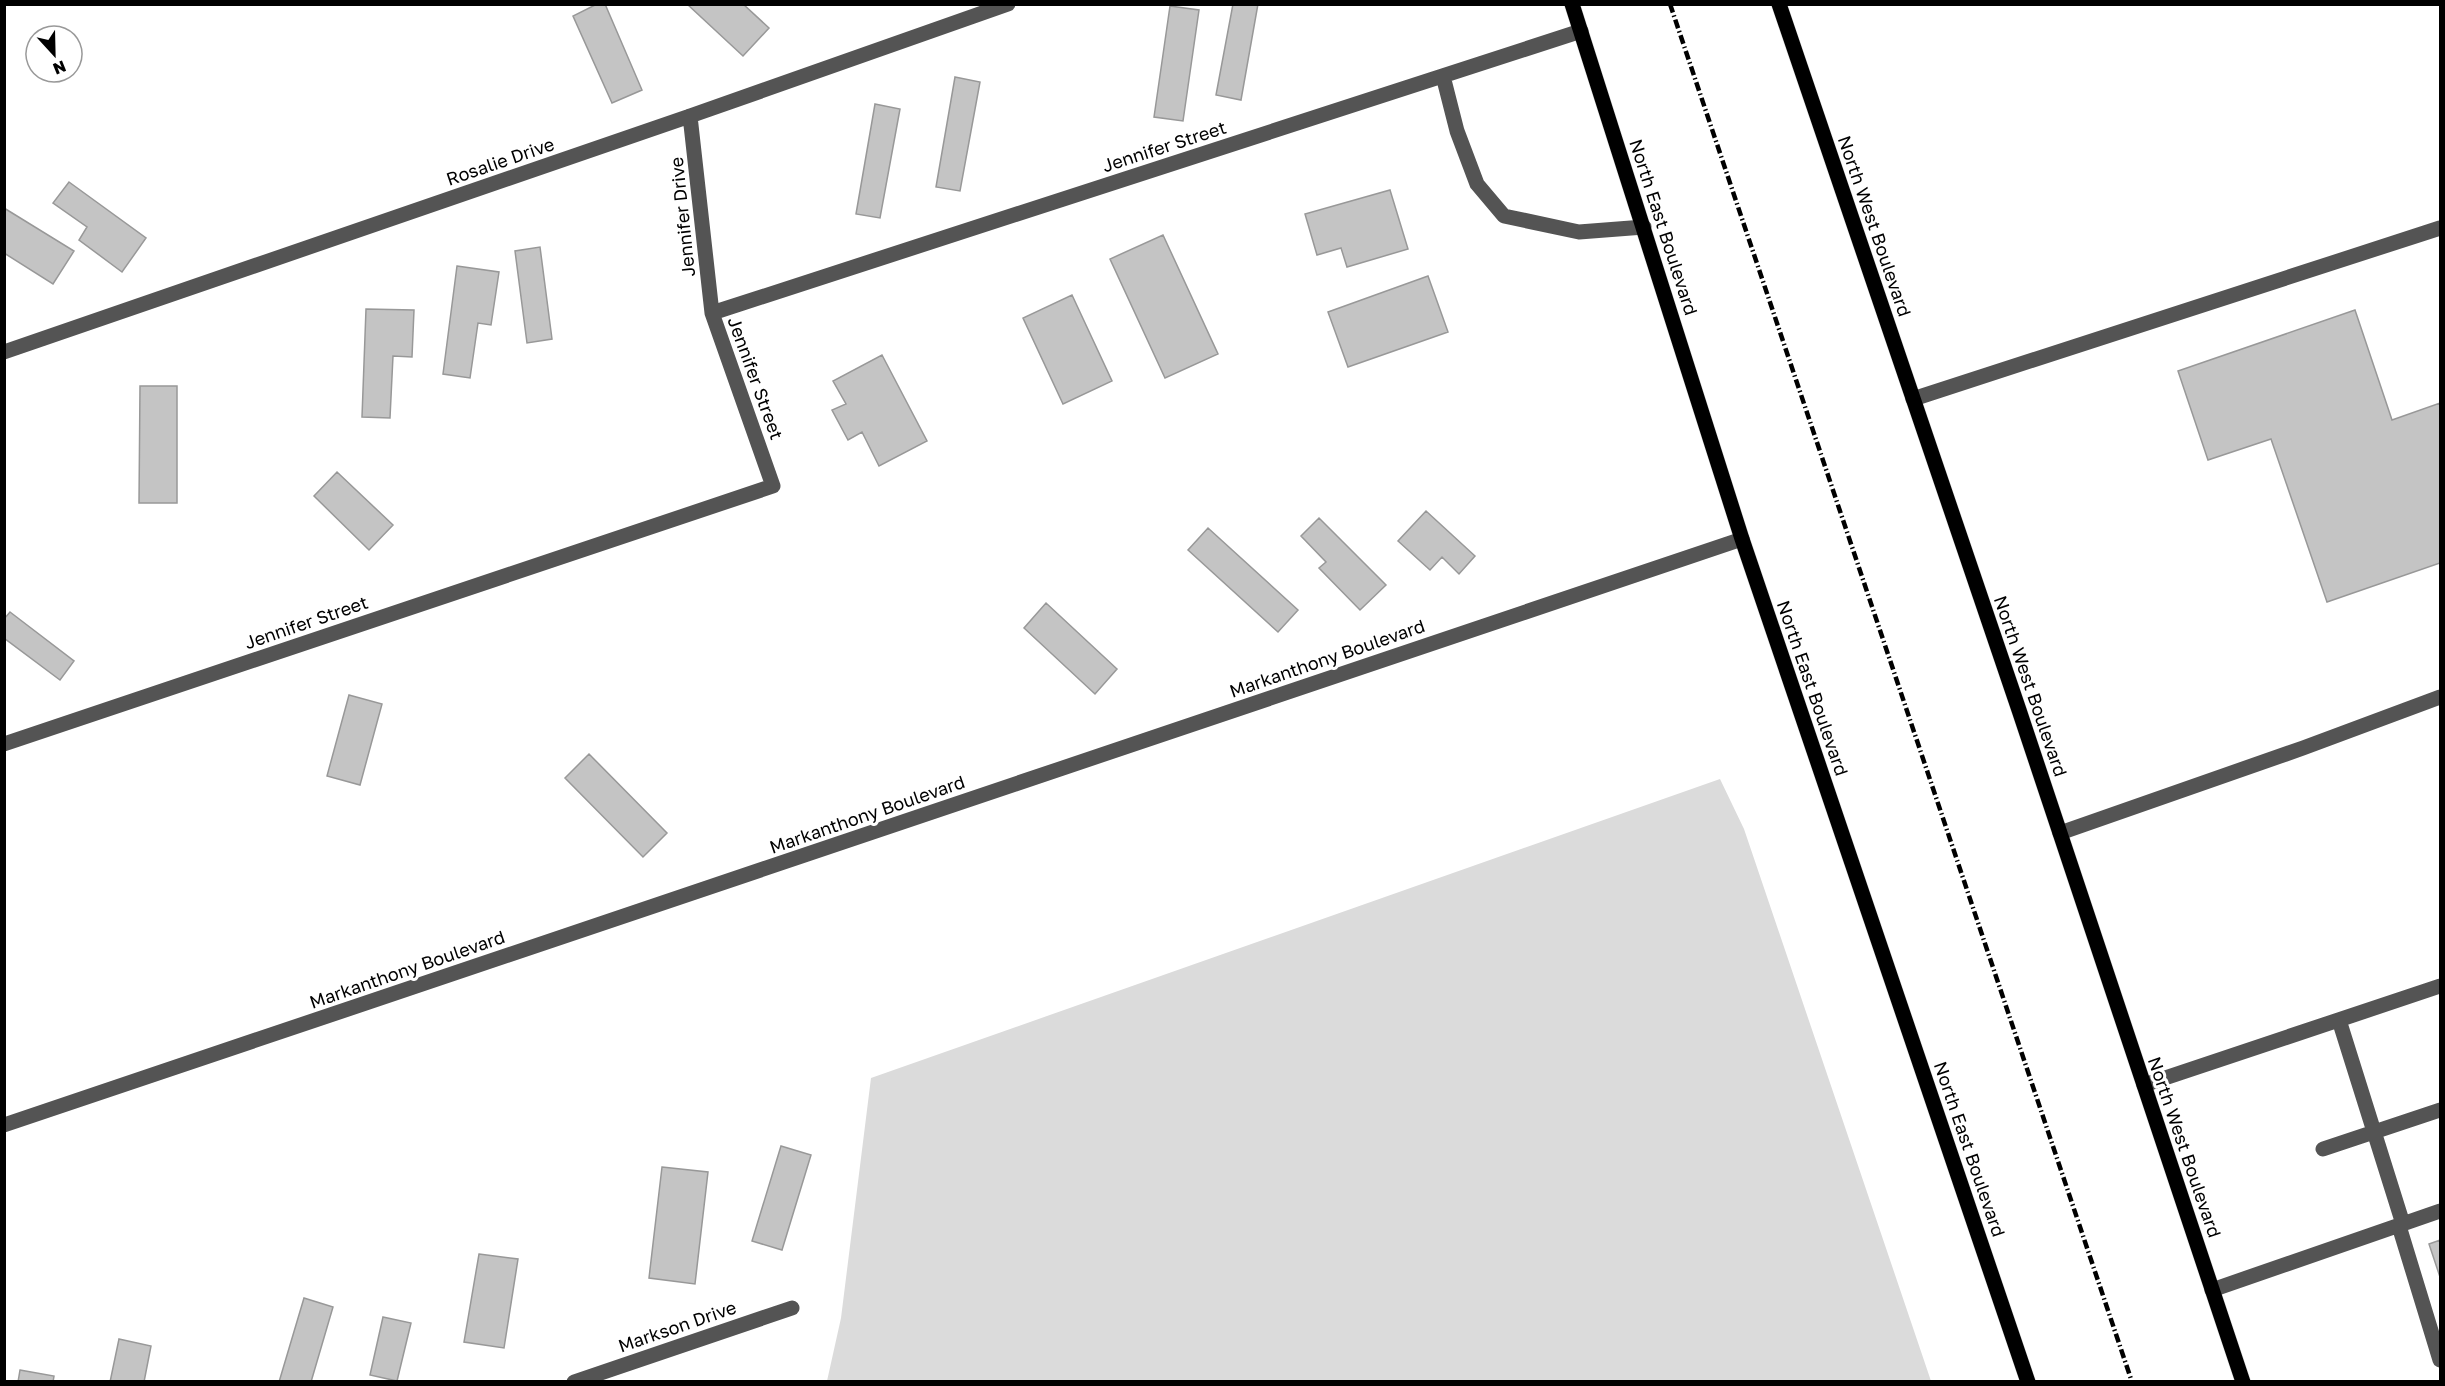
<svg xmlns="http://www.w3.org/2000/svg" width="2445" height="1386" font-family="'Golos Text',sans-serif">
	<style>
		.green { fill: #dbdbdb }
		.building { fill: #c4c4c4; stroke: #989898; stroke-width: 1.5 }
		.lines { fill: none; stroke-linecap: round; stroke-linejoin: round }
		.major-casing { stroke: #dbdbdb; stroke-width: 16 }
		.minor { stroke: #545454; stroke-width: 15 }
		.major { stroke: #000; stroke-width: 15 }
		.rail { stroke: #000; stroke-width: 4.5; stroke-dasharray: 9 3 1.5 3; stroke-linecap: butt }
		.labels { text-anchor: middle; dominant-baseline: central; stroke-width: 6; stroke-linejoin: round; paint-order: stroke }
		.street-label { font-size: 18px; fill: #000; stroke: #fff }
	</style>
	<rect width="100%" height="100%" fill="#fff"/>
	<path class="green" d="M1720 779 1744 829 1931 1381H827L841 1318 871 1078Z"/>
	<path class="building" d="M597 4H605L642 90 612 103 573 16Z
		M687 4H743L769 28 743 56Z
		M1233 4H1258L1241 100 1216 95Z
		M1170 6 1199 10 1183 121 1154 117Z
		M955 77 980 82 960 191 936 187Z
		M875 104 900 109 880 218 856 214Z
		M69 182 146 238 122 272 79 240 87 227 53 203Z
		M1390 190 1408 249 1347 267 1341 248 1317 255 1305 214Z
		M4 208 74 251 53 284 4 253Z
		M1163 235 1218 354 1165 378 1110 259Z
		M540 247 552 339 527 343 515 251Z
		M457 266 499 272 491 325 478 323 470 378 443 374Z
		M1428 276 1448 332 1348 367 1328 312Z
		M1072 295 1112 381 1063 404 1023 318Z
		M366 309 414 310 412 357 393 356 390 418 362 417Z
		M2355 310 2392 420 2440 403V563L2327 602 2271 439 2208 460 2178 371Z
		M882 355 927 441 879 466 862 432 848 440 832 410 846 404 833 381Z
		M140 386H177V503H139Z
		M337 472 393 525 369 550 314 496Z
		M1426 511 1475 556 1459 574 1442 557 1430 570 1398 541Z
		M1319 518 1386 585 1360 610 1319 568 1326 562 1301 536Z
		M1208 528 1298 610 1278 632 1188 550Z
		M1046 603 1117 669 1095 694 1024 628Z
		M10 612 74 661 60 680 4 638V619Z
		M349 695 382 704 360 785 327 776Z
		M589 754 667 833 643 857 565 778Z
		M781 1146 811 1155 782 1250 752 1241Z
		M662 1167 708 1172 695 1284 649 1278Z
		M2440 1240V1277L2429 1244Z
		M479 1254 518 1259 504 1348 464 1342Z
		M304 1298 333 1307 311 1382H279Z
		M383 1317 411 1323 397 1381 370 1375Z
		M119 1339 151 1346 144 1382H110Z
		M20 1370 54 1376 53 1382H18Z"/>
	<g class="lines">
		<g class="major-casing">
			<path id="major" d="M1572 4 1742 539 2028 1382
				M1779 4 2019 710 2243 1382"/>
		</g>
		<path class="minor" d="M1443 76 1457 131 1477 184 1504 216 1579 232 1644 227
			M690 116 712 313
			M4 352 690 116 1008 4
			M1913 399 2440 228
			M4 744 773 486 712 313 1581 31
			M2060 833 2303 748 2440 697
			M2339 1020 2403 1224
			M2144 1085 2440 986
			M4 1125 1742 539
			M2323 1149 2440 1110
			M2399 1226 2440 1360
			M2212 1290 2440 1211
			M574 1382 792 1308"/>
		<use href="#major" class="major"/>
		<path class="rail" d="M1670 4 2132 1382"/>
	</g>
	<g class="labels">
		<g class="street-label">
			<text transform="translate(1164 146) rotate(-18)">Jennifer Street</text>
			<text transform="translate(500 161) rotate(-19)">Rosalie Drive</text>
			<text transform="translate(682 217) rotate(-96)">Jennifer Drive</text>
			<text transform="translate(1875 226) rotate(71)">North West Boulevard</text>
			<text transform="translate(1664 227) rotate(72)">North East Boulevard</text>
			<text transform="translate(756 378) rotate(70)">Jennifer Street</text>
			<text transform="translate(306 622) rotate(-19)">Jennifer Street</text>
			<text transform="translate(1327 658) rotate(-19)">Markanthony Boulevard</text>
			<text transform="translate(2031 686) rotate(71)">North West Boulevard</text>
			<text transform="translate(1813 688) rotate(71)">North East Boulevard</text>
			<text transform="translate(867 814) rotate(-19)">Markanthony Boulevard</text>
			<text transform="translate(407 969) rotate(-19)">Markanthony Boulevard</text>
			<text transform="translate(2185 1147) rotate(71)">North West Boulevard</text>
			<text transform="translate(1970 1149) rotate(71)">North East Boulevard</text>
			<text transform="translate(677 1326) rotate(-19)">Markson Drive</text>
		</g>
	</g>
	<rect width="2445" height="1386" fill="none" stroke="#000000" stroke-width="12"/>
	<g transform="translate(54 54) rotate(158)"><circle r="28" fill="#ffffff" stroke="#999999" stroke-width="1.5"/>
	<path d="M0-4.5L10 22L0 15L-10 22Z" fill="#000000"/>
	<text y="-9" font-size="16" font-weight="bold" text-anchor="middle" fill="#000000">N</text>
	</g>
</svg>
